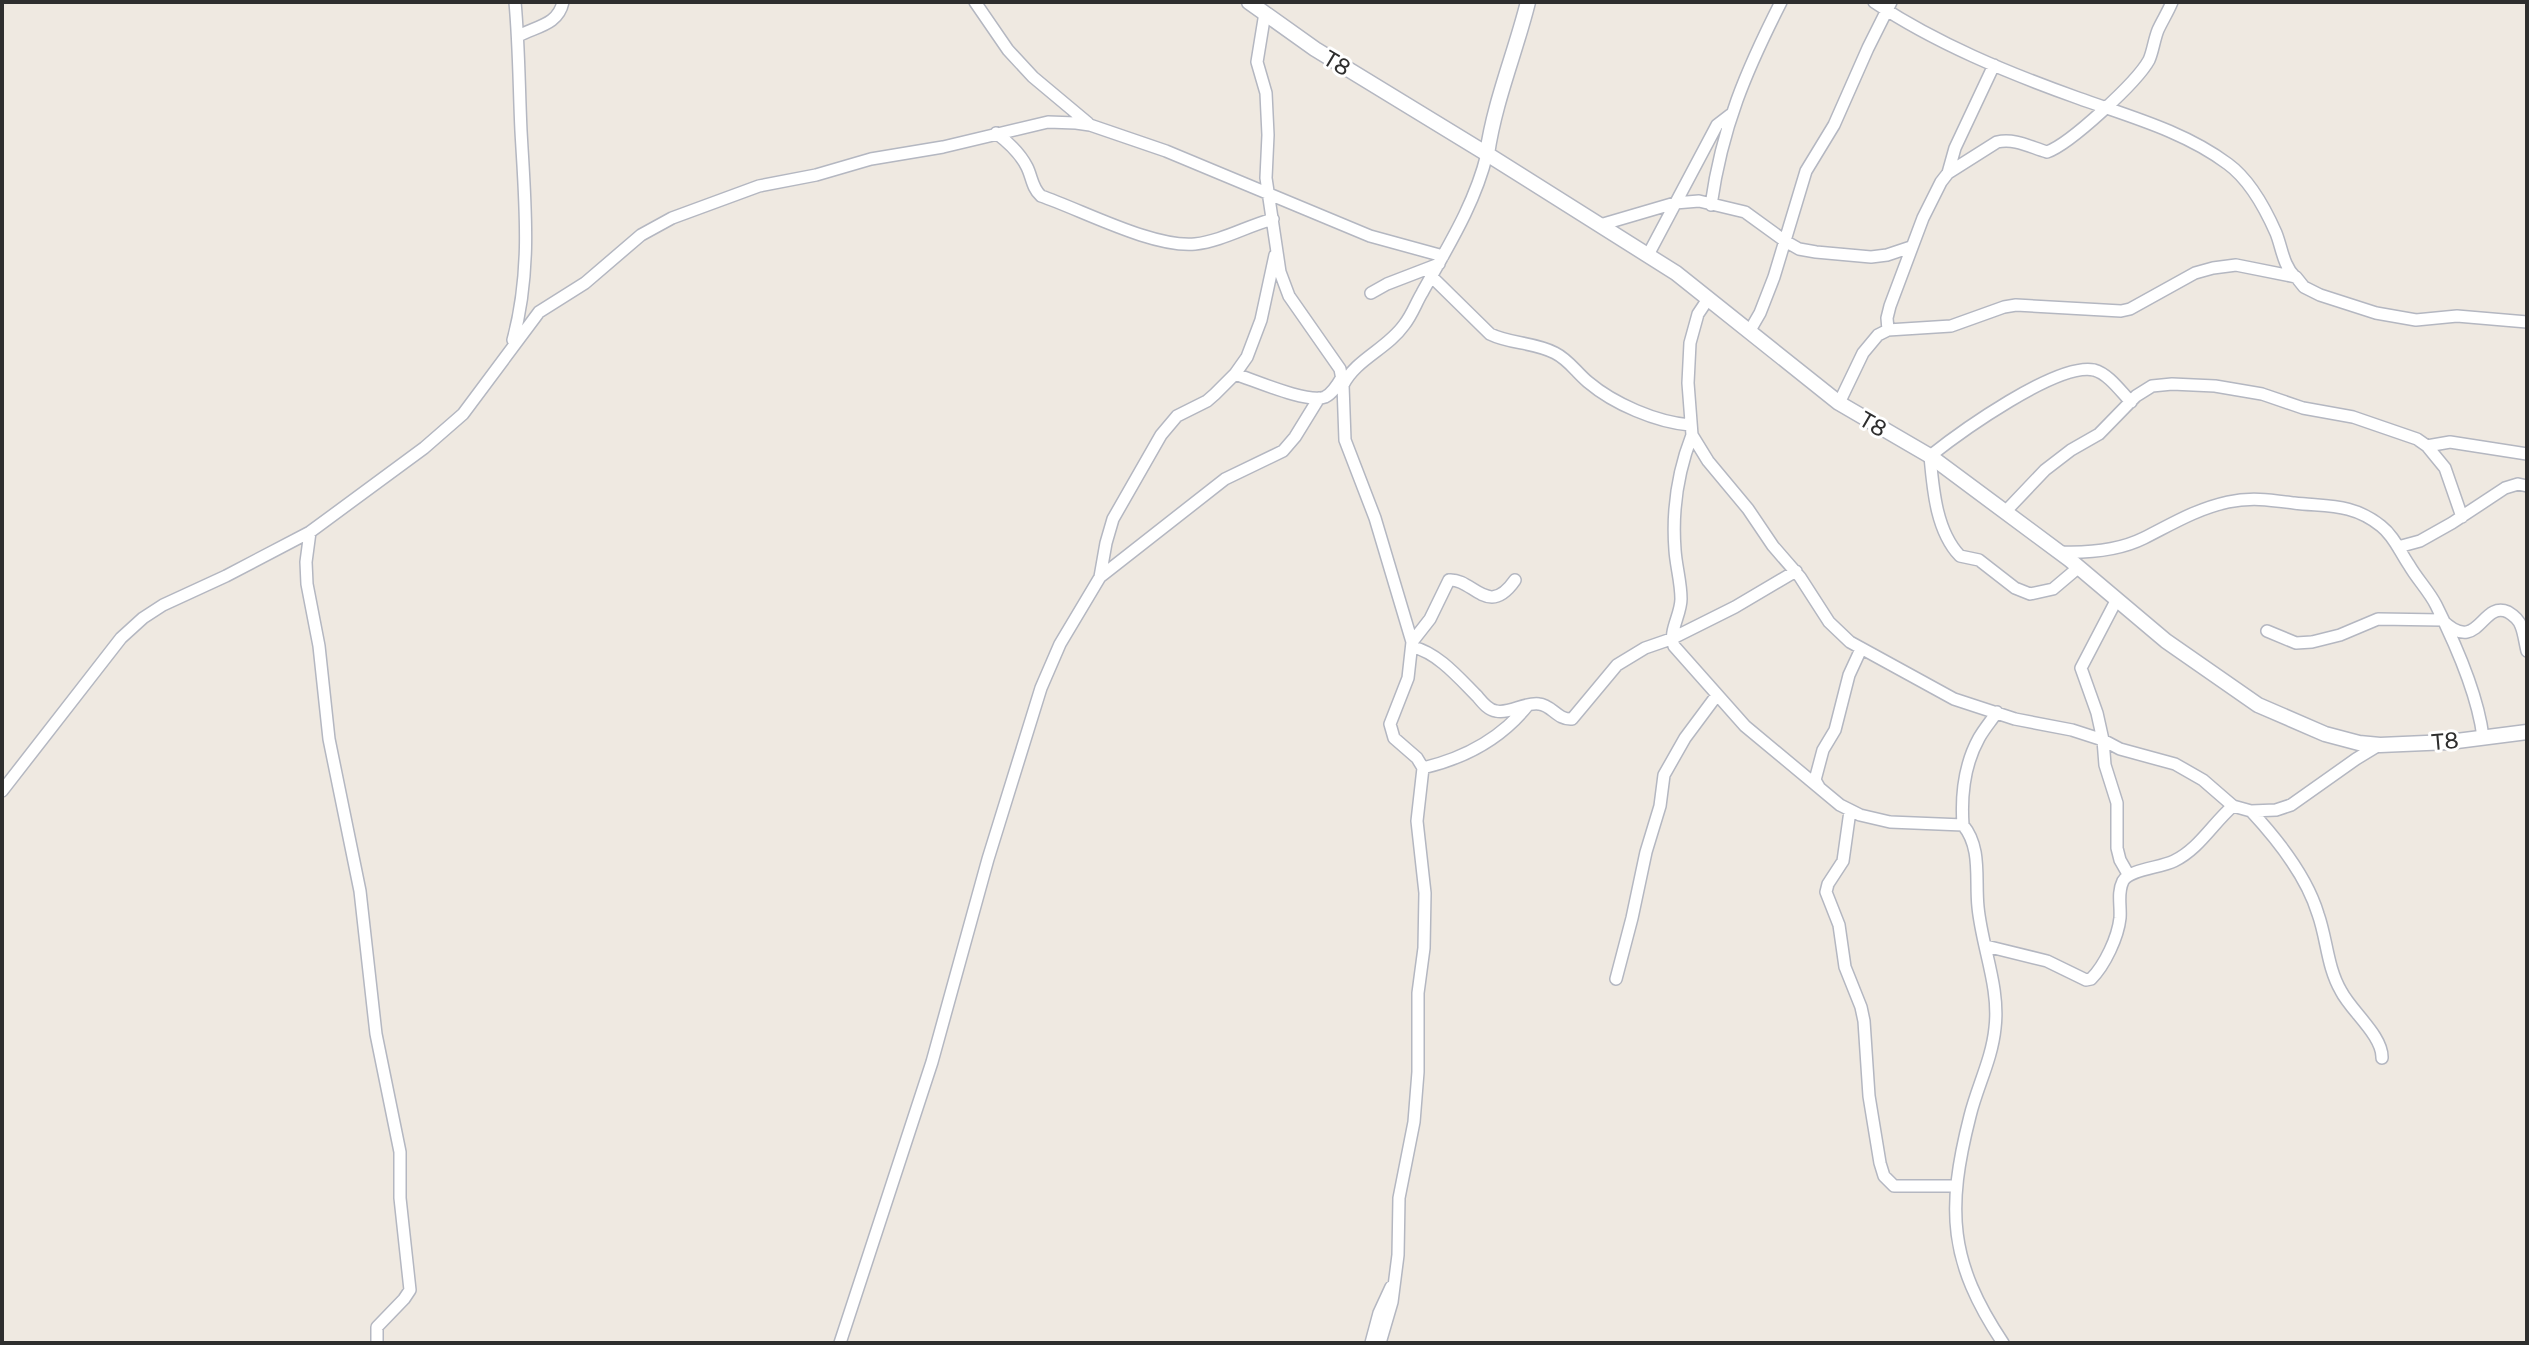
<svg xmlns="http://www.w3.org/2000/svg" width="2529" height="1345" font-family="'Public Sans',sans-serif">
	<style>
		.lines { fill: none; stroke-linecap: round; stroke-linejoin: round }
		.minor-casing { stroke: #b4b7c1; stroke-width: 14 }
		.tertiary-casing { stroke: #b4b7c1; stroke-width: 17 }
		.minor { stroke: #fff; stroke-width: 11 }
		.tertiary { stroke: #fff; stroke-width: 14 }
		.labels { text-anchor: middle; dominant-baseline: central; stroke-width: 6; stroke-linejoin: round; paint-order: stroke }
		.street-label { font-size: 22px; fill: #2e2e2e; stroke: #fff }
	</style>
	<rect width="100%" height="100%" fill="#efe9e1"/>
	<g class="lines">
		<g class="minor-casing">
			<path id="minor" d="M975 2 1008 50 1033 77 1088 123
				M1874 2C1935 43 2008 73 2078 98 2128 116 2184 131 2228 164 2250 180 2265 208 2276 233 2282 248 2283 265 2295 277
				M1265 13 1257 62 1266 93 1268 135 1266 178 1280 272 1289 296 1340 369 1343 385 1345 440 1375 518 1412 642 1408 678 1390 724 1394 738 1417 758 1423 768 1417 821 1425 893 1424 948 1418 993V1072L1414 1122 1399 1198 1398 1255 1392 1302 1380 1343
				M518 36C537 26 558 25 563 2
				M996 133C1008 142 1020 153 1027 167 1032 177 1032 188 1041 196 1082 210 1153 248 1195 244 1222 241 1247 226 1273 219
				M1948 173 1955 148 1994 65
				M1711 205C1722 127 1746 71 1781 2
				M1600 225 1675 203 1699 201 1745 212 1785 241 1799 249 1816 252 1871 257 1887 255 1911 247
				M1648 255 1717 125 1730 115
				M1432 277 1490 334C1510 344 1534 342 1555 353 1569 360 1576 372 1588 382 1614 404 1656 422 1690 425
				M1371 293 1387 284 1439 264
				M1708 299 1698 314 1690 343 1688 383 1692 435 1708 461 1748 509 1773 546 1800 577 1829 622 1850 642 1954 699 2015 719 2072 730 2103 740 2120 749 2175 764 2203 780 2233 806 2251 811 2276 810 2291 805 2356 759 2379 745
				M1888 330 1887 318 1890 306 1923 218 1941 182 1948 173 1997 142C2015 138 2030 147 2047 152 2070 144 2137 82 2149 60 2153 51 2154 40 2158 30 2162 21 2168 12 2172 2
				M1749 332 1760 313 1774 277 1806 171 1834 125 1868 48 1891 2
				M513 340C532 270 525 203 521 131 519 88 519 45 515 2
				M1235 374C1254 380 1308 404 1325 397 1333 393 1338 384 1342 377
				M1343 385C1356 359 1387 349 1404 325 1412 315 1416 303 1422 293 1447 248 1475 204 1487 154
				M1839 403 1863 353 1878 335 1888 330 1951 326 2004 307 2016 305 2121 311 2130 309 2195 273 2213 268 2236 265 2296 277 2304 287 2320 295 2376 313 2416 320 2457 316 2527 322
				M1692 435C1678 471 1672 511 1675 550 1676 566 1681 582 1681 599 1681 615 1668 632 1674 646L1745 726 1840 805 1860 815 1890 822 1963 825C1982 848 1975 879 1978 907 1982 948 2000 987 1995 1028 1992 1059 1977 1087 1970 1116 1946 1210 1949 1262 2003 1343
				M2427 446 2450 442 2527 454
				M2005 512 2045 470 2071 450 2099 434 2136 396 2152 386 2172 384 2215 386 2262 394 2303 408 2353 417 2417 439 2427 446 2445 468 2462 517
				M310 532 306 562 307 584 319 646 329 739 360 891 376 1034 400 1152V1198L410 1290 404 1299 377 1327V1343
				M2398 547 2420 541 2452 523 2505 488 2518 484 2527 486
				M2060 552C2088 553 2118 551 2144 538 2172 524 2196 509 2228 502 2251 497 2271 500 2294 503 2328 507 2352 503 2381 526 2394 536 2400 552 2409 565 2417 579 2429 591 2436 605 2455 643 2478 696 2483 737
				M2079 567 2053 589 2030 594 2015 588 1979 560 1960 556C1936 531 1933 489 1930 456 1959 433 2057 362 2094 370 2109 374 2121 392 2131 402
				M1100 577 1225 479 1283 451 1295 437 1319 398
				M2117 599 2081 668 2097 713 2103 740 2105 765 2117 803V848L2120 860 2128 874
				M2267 631 2296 643 2312 642 2340 635 2378 619 2442 620C2479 656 2481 600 2508 612 2513 615 2519 620 2521 626 2524 633 2525 643 2527 651
				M1412 642 1430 619 1449 580C1473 578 1488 619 1515 580
				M1413 647C1438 653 1459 678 1477 696 1482 702 1488 710 1496 711 1510 714 1524 702 1539 704 1552 705 1557 720 1572 719L1617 665 1645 648 1671 639 1735 607 1796 571
				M1423 768C1465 758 1501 739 1528 705
				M1819 787 1815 780 1823 750 1835 730 1849 675 1861 649
				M2 791 121 638 143 618 163 605 226 576 310 532 424 448 463 414 539 312 585 283 641 235 672 218 759 186 816 175 871 159 943 147 1048 122 1076 123 1090 125 1166 151 1370 236 1443 256
				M1850 811 1843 861 1828 884 1826 892 1839 925 1845 967 1861 1007 1864 1021 1869 1096 1880 1163 1884 1176 1894 1186H1956
				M2251 811C2277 839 2307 877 2318 914 2327 939 2327 967 2341 991 2351 1011 2383 1036 2382 1058
				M1963 825C1961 796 1964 765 1979 738 1984 729 1991 721 1997 712
				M1986 946 2047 961 2086 980 2091 979C2105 965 2118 937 2120 918 2121 905 2117 893 2123 881 2130 869 2160 868 2174 861 2199 849 2213 823 2233 806
				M1616 979 1632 918 1646 852 1660 806 1664 775 1685 738 1717 695
				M840 1343 932 1062 988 859 1041 688 1060 644 1100 577 1106 543 1113 519 1161 435 1177 416 1207 401 1215 394 1235 374 1247 357 1261 320 1275 255
				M1371 1343 1379 1313 1391 1287"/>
		</g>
		<g class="tertiary-casing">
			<path id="tertiary" d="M1249 2 1315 49 1487 154 1676 273 1839 403 1930 456 2070 560 2166 641 2258 705 2325 734 2359 743 2380 745 2449 742 2527 732
				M1487 154C1495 100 1515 54 1528 2"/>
		</g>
		<use href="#minor" class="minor"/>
		<use href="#tertiary" class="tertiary"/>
	</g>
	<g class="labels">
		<g class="street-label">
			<text transform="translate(1337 63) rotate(31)">T8</text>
			<text transform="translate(1873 424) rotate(30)">T8</text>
			<text transform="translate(2445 741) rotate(-5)">T8</text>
		</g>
	</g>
	<rect width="2529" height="1345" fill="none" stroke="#2e2e2e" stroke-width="8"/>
</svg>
